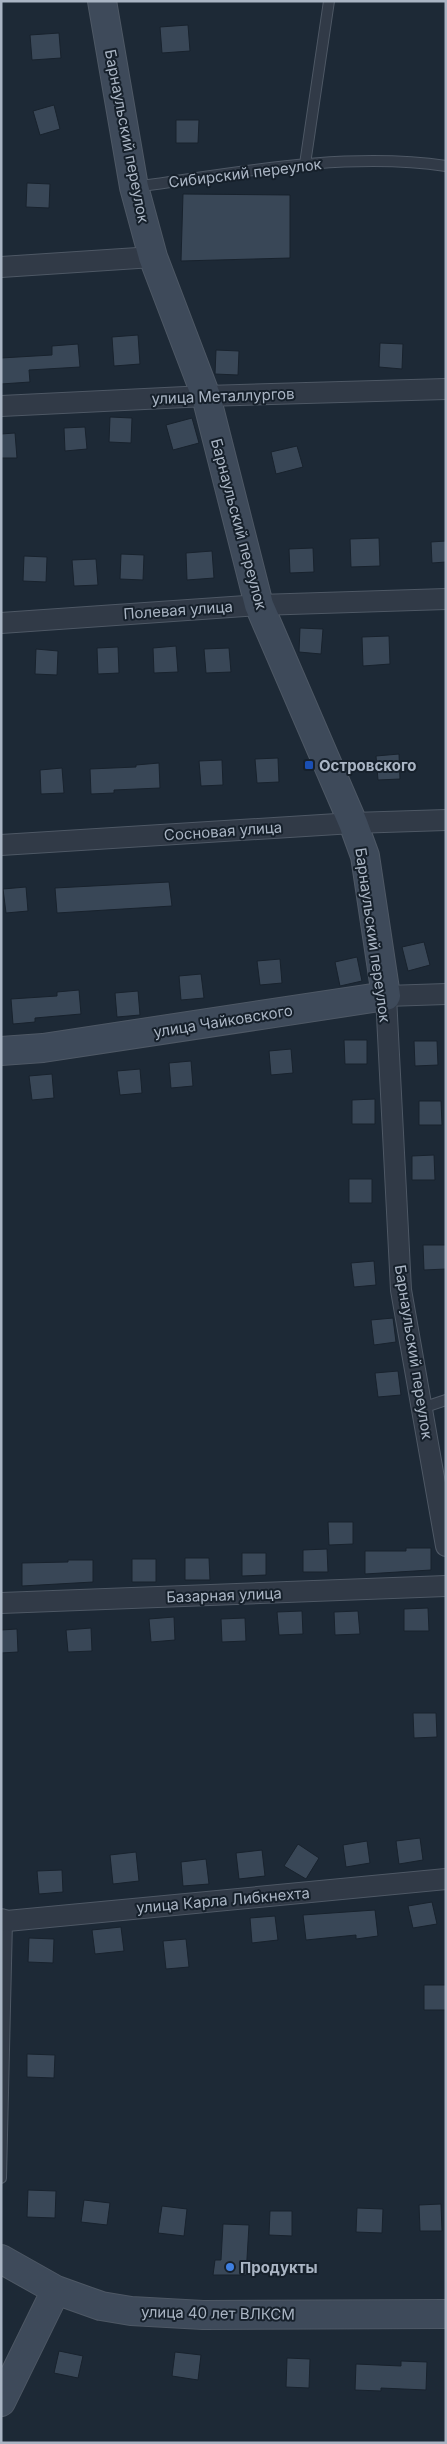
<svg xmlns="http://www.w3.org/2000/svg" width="447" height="2444" font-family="Inter,sans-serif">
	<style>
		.building { fill: #394757; stroke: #18222d }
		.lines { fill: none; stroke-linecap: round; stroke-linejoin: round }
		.lane-casing { stroke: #4e5865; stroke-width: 12 }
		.street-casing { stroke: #4e5865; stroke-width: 22 }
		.secondary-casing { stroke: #4e5865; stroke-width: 30 }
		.lane { stroke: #313a47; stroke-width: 10 }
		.street { stroke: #313a47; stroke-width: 20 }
		.secondary { stroke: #3e4a5a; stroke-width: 28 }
		.transit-dot { fill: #1a4fb4; stroke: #16202b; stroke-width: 2 }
		.shop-dot { fill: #3f7fe0; stroke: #16202b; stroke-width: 2 }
		.labels { text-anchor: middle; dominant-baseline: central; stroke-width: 4; stroke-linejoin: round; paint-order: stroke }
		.street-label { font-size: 15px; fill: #aab5c4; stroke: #16202b }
		.poi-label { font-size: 15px; font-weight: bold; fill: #aab5c4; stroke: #16202b; text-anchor: start }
	</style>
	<rect width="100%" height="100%" fill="#1d2936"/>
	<path class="building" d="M188 25 190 51 162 53 160 27Z
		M59 33 61 58 32 60 30 35Z
		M54 105 60 129 40 135 33 111Z
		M176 120H199L198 143H176Z
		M27 183 50 184 49 208 26 207Z
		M183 194 290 195V258L181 261Z
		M138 335 140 364 114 366 112 337Z
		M380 343 403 344 402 369 379 367Z
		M78 344 80 367 29 370 30 382 1 384V358L52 355V346Z
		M216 350 239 351 238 375 215 374Z
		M110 417 132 418 131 443 109 442Z
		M192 418 199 443 173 450 166 425Z
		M85 427 87 449 65 451 64 428Z
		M15 433 17 458H1V434Z
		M297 446 303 467 276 474 271 452Z
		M379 538 380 566 351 567 350 539Z
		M446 541V562L432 563 431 542Z
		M313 548 314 572 290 573 289 549Z
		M212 551 214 578 187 580 186 553Z
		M121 554 144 555 143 580 120 579Z
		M24 556 47 557 46 582 23 581Z
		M96 559 98 585 74 586 72 560Z
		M300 628 323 629 321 654 299 652Z
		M389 636 390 664 363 666 362 637Z
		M176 646 178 672 154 673 153 648Z
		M118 647 119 673 98 674 97 648Z
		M229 648 231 672 206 673 204 649Z
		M36 649 58 651 57 675 35 674Z
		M399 754 400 779 378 780 376 756Z
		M278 758 279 782 257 783 255 759Z
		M222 760 223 785 201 786 199 761Z
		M159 763 160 788 114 790V793L91 794 90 769 136 767V765Z
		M62 768 64 793 41 794 40 770Z
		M169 882 172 906 57 913 55 888Z
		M26 887 28 911 6 913 3 889Z
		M424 942 430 965 408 971 402 947Z
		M357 957 362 981 340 986 335 962Z
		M280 959 282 983 260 985 257 961Z
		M201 974 204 998 181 1000 179 976Z
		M79 990 81 1014 35 1018V1022L13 1024 11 999 57 996V992Z
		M138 991 140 1015 117 1017 115 993Z
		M344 1040H367V1064H345Z
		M414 1041H437L438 1065 415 1066Z
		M291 1049 293 1073 271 1075 269 1051Z
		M191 1061 193 1086 171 1088 169 1063Z
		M140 1069 142 1093 120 1095 117 1071Z
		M52 1074 54 1098 32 1100 29 1076Z
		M375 1099V1124H352V1100Z
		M419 1101H441L442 1125H419Z
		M434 1155 435 1180H412V1156Z
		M349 1179H372V1203H349Z
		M423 1245H446V1269L424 1270Z
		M374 1261 376 1285 354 1287 351 1263Z
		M393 1318 396 1342 374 1345 371 1320Z
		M398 1371 401 1395 378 1397 375 1373Z
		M328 1522H353V1544L329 1545Z
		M406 1548H431V1570L365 1574V1551H406Z
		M327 1549 328 1572H303V1550Z
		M242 1553H266V1575L242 1576Z
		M185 1558H209L210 1580H185Z
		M132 1559H156V1582H132Z
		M68 1560H93V1582L22 1586V1563L68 1562Z
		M428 1608 429 1631H404V1609Z
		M302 1611 303 1634 279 1635 277 1612Z
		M358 1611 360 1634 335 1635 334 1612Z
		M174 1617 175 1640 151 1642 149 1619Z
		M245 1618 246 1641 222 1642 221 1619Z
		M91 1628 92 1651 68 1652 66 1630Z
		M17 1629 18 1652 1 1653V1630Z
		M413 1713H436L437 1737 414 1738Z
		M420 1838 423 1860 399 1864 396 1841Z
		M367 1841 370 1863 346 1867 343 1845Z
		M298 1844 319 1858 306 1879 284 1866Z
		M262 1850 265 1876 239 1879 236 1853Z
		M136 1852 139 1881 113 1884 110 1855Z
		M206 1859 209 1884 183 1886 181 1862Z
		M62 1870 63 1892 39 1894 37 1871Z
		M432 1902 437 1924 413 1928 408 1906Z
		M375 1910 378 1936 356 1939V1935L306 1940 303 1915Z
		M275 1916 278 1940 252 1943 250 1918Z
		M121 1927 124 1951 95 1954 92 1930Z
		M29 1938 54 1939 53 1963 28 1962Z
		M186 1939 189 1967 166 1969 163 1941Z
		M424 1985H446V2010H424Z
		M27 2054 55 2055 54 2078 27 2077Z
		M28 2190 56 2191 55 2218 27 2217Z
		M84 2200 110 2203 107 2225 81 2222Z
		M441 2204 442 2231H420L419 2205Z
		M162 2206 187 2209 184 2236 158 2233Z
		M357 2208 383 2209 382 2233 356 2232Z
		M270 2211H292V2236L269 2235Z
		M223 2224 249 2225 246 2275H213L215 2260H221Z
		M59 2351 83 2356 78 2378 54 2373Z
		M175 2352 201 2355 198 2380 172 2376Z
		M287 2358 310 2359 309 2388 286 2387Z
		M401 2361 427 2362 426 2390 381 2388V2391L355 2390 356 2364 401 2366Z"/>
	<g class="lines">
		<g class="lane-casing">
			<path id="lane" d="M305 164 329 1
				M135 187C235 173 346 151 446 166
				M422 1408 446 1400
				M1 2178 7 1921"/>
		</g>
		<g class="street-casing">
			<path id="street" d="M1 267 153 257
				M1 406 206 396 446 389
				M1 623 259 605 446 599
				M1 845 353 823 446 820
				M446 994 386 996 401 1290 446 1546
				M1 1603 446 1586
				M1 1919 7 1921 446 1879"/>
		</g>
		<g class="secondary-casing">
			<path id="secondary" d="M1 1051 43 1048 386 996 365 856 353 823 259 605 206 396 153 257 134 187 102 1
				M1 2259 56 2290 101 2306 131 2311 203 2315 446 2314
				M1 2402 56 2290"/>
		</g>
		<use href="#lane" class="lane"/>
		<use href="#street" class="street"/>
		<use href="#secondary" class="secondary"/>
	</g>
	<rect class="transit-dot" x="304" y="760" width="10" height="10" rx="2.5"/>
	<circle class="shop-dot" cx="230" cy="2267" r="5"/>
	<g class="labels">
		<g class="street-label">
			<text transform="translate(127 136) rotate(79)">Барнаульский переулок</text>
			<text transform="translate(245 173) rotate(-7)">Сибирский переулок</text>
			<text transform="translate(223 396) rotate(-2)">улица Металлургов</text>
			<text transform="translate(239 524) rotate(75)">Барнаульский переулок</text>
			<text transform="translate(178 610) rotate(-4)">Полевая улица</text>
			<text transform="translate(223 831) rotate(-4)">Сосновая улица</text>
			<text transform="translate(373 935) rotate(82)">Барнаульский переулок</text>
			<text transform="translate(223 1021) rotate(-9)">улица Чайковского</text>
			<text transform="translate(414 1352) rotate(81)">Барнаульский переулок</text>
			<text transform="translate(224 1595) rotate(-2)">Базарная улица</text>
			<text transform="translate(223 1900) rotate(-5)">улица Карла Либкнехта</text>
			<text transform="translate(218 2313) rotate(1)">улица 40 лет ВЛКСМ</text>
		</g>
		<g class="poi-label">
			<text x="319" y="765">Островского</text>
			<text x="240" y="2267">Продукты</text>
		</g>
	</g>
	<rect width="447" height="2444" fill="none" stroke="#aab5c4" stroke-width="5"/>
</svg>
